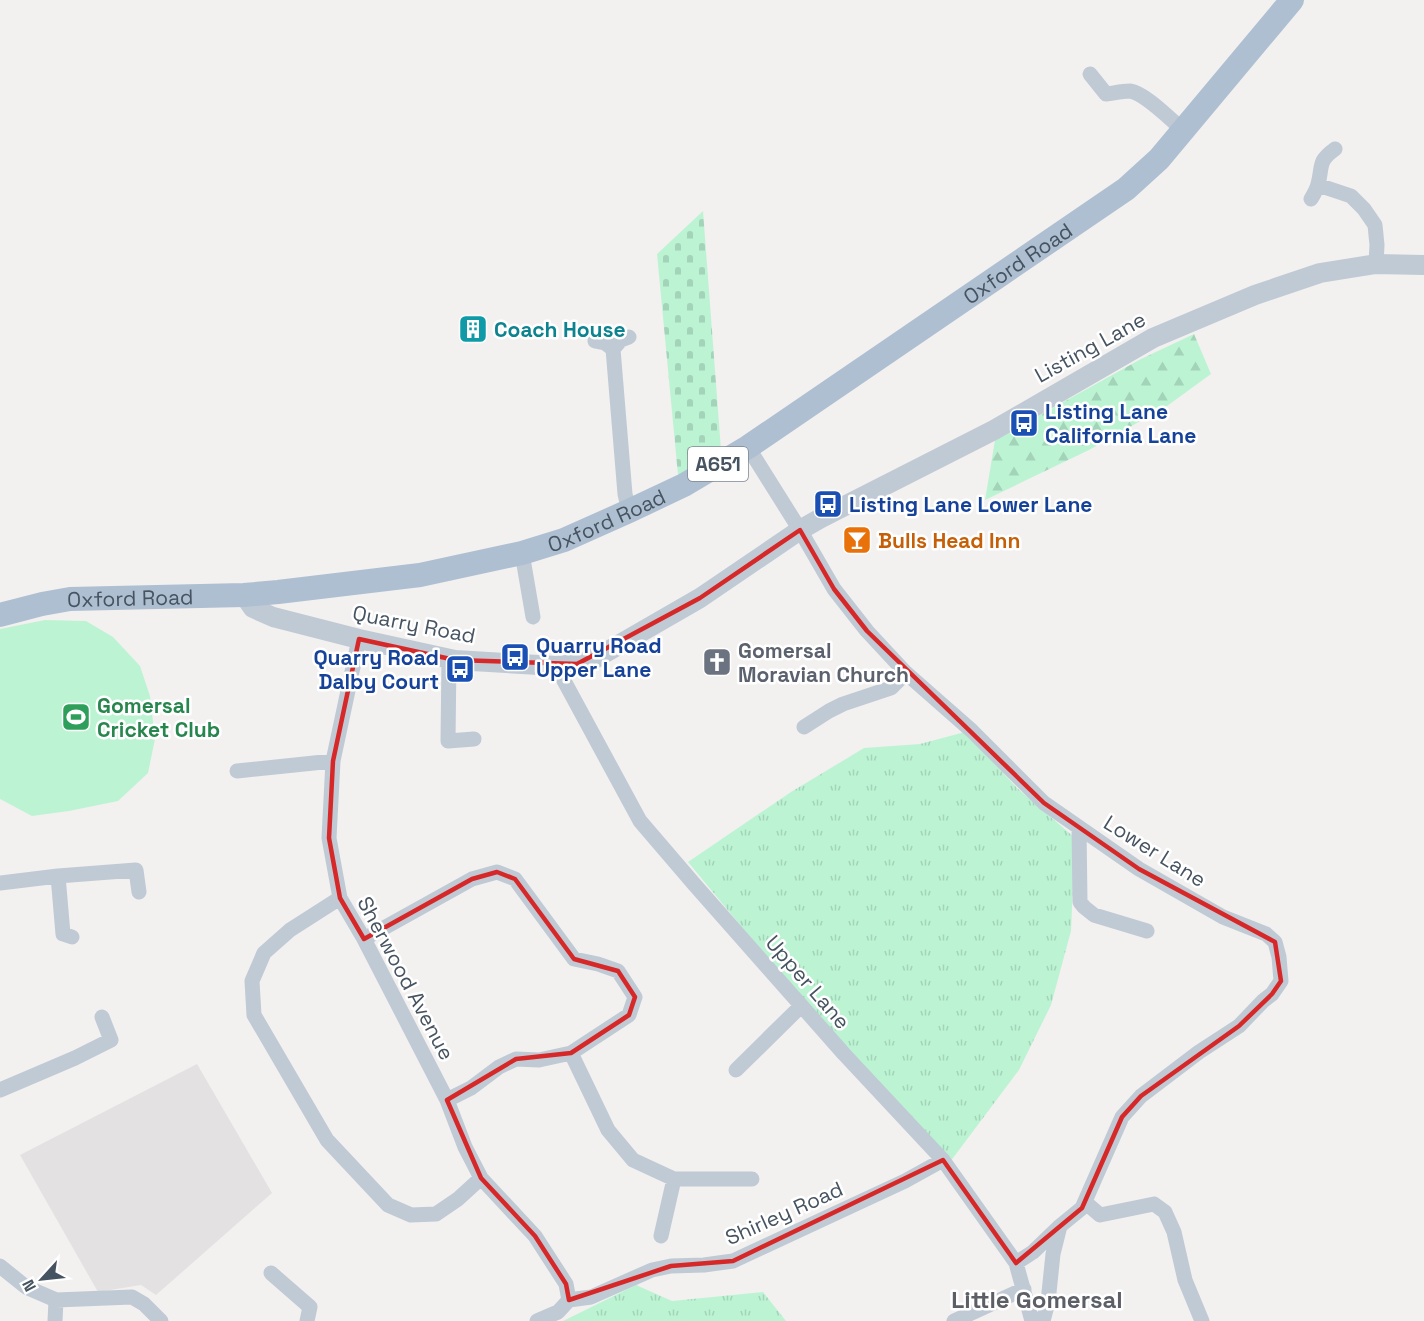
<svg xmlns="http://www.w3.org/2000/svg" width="1424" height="1321" font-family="'Space Grotesk',sans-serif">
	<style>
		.education { fill: #e4e1e2 }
		.forest { fill: url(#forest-firs) }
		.cemetery { fill: url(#cemetery-stones) }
		.park { fill: url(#park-tufts) }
		.pitch { fill: #bcf4d3 }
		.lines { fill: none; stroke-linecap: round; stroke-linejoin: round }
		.minor { stroke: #c0cad4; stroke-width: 15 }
		.tertiary { stroke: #c0cad4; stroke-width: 20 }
		.primary { stroke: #aebfd2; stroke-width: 24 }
		.marked { fill: none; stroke: #d62828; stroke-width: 4.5; stroke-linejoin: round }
		.labels { text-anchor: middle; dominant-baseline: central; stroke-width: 5; stroke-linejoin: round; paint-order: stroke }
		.shield { fill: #fff; stroke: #7e8790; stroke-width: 1.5 }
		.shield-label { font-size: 20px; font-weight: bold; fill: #465360 }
		.street-label { font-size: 21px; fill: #465360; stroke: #fff }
		.culture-label { font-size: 21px; font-weight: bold; fill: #0d838f; stroke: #fff; text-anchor: start }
		.transit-label { font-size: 21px; font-weight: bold; fill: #164399; stroke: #fff; text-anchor: start }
		.food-label { font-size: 21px; font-weight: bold; fill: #c56008; stroke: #fff; text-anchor: start }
		.worship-label { font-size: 21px; font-weight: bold; fill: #5b616d; stroke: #fff; text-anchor: start }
		.leisure-label { font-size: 21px; font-weight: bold; fill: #27864d; stroke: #fff; text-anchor: start }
		.quarter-label { font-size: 24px; font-weight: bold; fill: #5c6066; stroke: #fff }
	</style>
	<defs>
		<pattern id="forest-firs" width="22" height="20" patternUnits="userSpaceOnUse" patternTransform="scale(1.5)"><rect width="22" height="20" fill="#bcf4d3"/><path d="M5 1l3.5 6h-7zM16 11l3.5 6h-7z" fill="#a3d3b8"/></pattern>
		<pattern id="cemetery-stones" width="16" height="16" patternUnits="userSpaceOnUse" patternTransform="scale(1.5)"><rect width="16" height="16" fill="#bcf4d3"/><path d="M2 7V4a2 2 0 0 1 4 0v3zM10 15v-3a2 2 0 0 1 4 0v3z" fill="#a3d3b8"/></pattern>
		<pattern id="park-tufts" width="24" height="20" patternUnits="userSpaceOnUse" patternTransform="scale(1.5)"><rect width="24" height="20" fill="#bcf4d3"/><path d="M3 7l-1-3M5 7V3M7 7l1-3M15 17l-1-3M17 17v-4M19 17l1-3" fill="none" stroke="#a3d3b8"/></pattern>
	</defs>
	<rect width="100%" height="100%" fill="#f3f0f0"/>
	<path class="education" d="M197 1064 272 1193 156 1295 141 1285 98 1292 20 1155Z"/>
	<path class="forest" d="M1194 334 1211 374 1167 406 1089 450 985 500 995 440 1141 359Z"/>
	<path class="cemetery" d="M703 211 721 450 678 475 657 254Z"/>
	<path class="park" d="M965 732 1017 788 1075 838 1071 931 1051 1005 1019 1070 950 1162 812 1012 688 862 791 792 864 748 920 744Z
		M636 1285 672 1301 763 1292 786 1321H563Z"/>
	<path class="pitch" d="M45 620 86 621 113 637 140 666 150 696 155 739 148 773 118 801 69 811 32 816 0 799V629Z"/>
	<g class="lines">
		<path class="minor" d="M1090 74 1106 94C1114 93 1122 91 1130 91 1145 93 1171 120 1183 130
			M1318 185 1351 196 1364 209 1375 225 1377 245 1376 264
			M1311 199C1314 194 1317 189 1318 184 1323 166 1317 162 1335 149
			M595 341 605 343 613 349 625 494 629 511
			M613 349 621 340 629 337
			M748 447 800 530 834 589 867 631 906 673 972 731 1044 803 1139 869 1223 917 1266 934 1275 942 1279 957 1281 981 1272 994 1263 1001 1239 1026 1199 1052 1141 1096 1122 1117 1082 1208 1060 1226 1033 1252 1016 1263
			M522 553 533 617
			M359 639 333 761 329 838 340 898 364 939 447 1100 465 1147 481 1178 535 1236 566 1284 569 1300
			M449 659 448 741 474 739
			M556 666 640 821 694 884 844 1054 943 1160 1016 1263 1032 1321
			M804 727 829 711 843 704 891 688 906 673
			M237 771 333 761
			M1079 827 1080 902 1084 907 1094 915 1147 931
			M58 876 63 934 72 937
			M0 883 58 876 136 870 139 892
			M340 898 290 930 264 953 252 981 254 1015 327 1140 388 1205 411 1215 436 1214 458 1199 481 1178
			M364 939 472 879 497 872 515 879 574 959 598 964 618 971 635 997 629 1015 571 1053 539 1060 516 1059 499 1067 471 1088 447 1100
			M571 1053 608 1130 633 1160 674 1179 661 1236
			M736 1070 801 1006
			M0 1090 75 1058 111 1040 102 1017
			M674 1179H752
			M1086 1203 1100 1215 1154 1204 1165 1212 1174 1232 1185 1280 1202 1321
			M0 1266 26 1287 56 1300 132 1297 144 1304 161 1321
			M271 1273 310 1307 307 1321
			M55 1321 56 1300
			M537 1321 558 1312 569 1300 591 1297 652 1270 671 1266 704 1265 733 1261 905 1181 943 1160
			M954 1321 1024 1289
			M1043 1321 1048 1302 1053 1254 1060 1226"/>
		<path class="tertiary" d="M244 595 253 608 273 617 359 639 455 660 556 666 577 664 596 658 700 598 800 530 821 518 994 430 1153 338 1255 295 1320 273 1376 264 1424 265"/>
		<path class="primary" id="s1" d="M0 615 42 604 70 599 244 595 278 592 420 575 522 553 564 540 629 511 684 485 748 447 1126 189 1159 159 1292 0"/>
	</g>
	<path class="marked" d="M800 530 834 589 867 631 1044 803 1139 869 1275 942 1281 981 1272 994 1239 1026 1141 1096 1122 1117 1082 1208 1016 1263 943 1160 733 1261 671 1266 569 1300 566 1284 535 1236 481 1178 447 1100 516 1059 571 1053 629 1015 635 997 618 971 574 959 515 879 497 872 472 879 364 939 340 898 329 838 333 761 359 639 455 660 577 664 700 598Z"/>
	<defs>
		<g id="building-square" transform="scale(1.5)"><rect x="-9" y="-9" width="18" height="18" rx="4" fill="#0f9aa8" stroke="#fff"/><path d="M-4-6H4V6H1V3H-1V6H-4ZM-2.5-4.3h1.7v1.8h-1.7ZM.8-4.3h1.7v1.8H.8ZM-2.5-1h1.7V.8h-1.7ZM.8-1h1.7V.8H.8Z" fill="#fff"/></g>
		<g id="bus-square" transform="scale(1.5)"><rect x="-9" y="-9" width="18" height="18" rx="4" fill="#1a4fb4" stroke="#fff"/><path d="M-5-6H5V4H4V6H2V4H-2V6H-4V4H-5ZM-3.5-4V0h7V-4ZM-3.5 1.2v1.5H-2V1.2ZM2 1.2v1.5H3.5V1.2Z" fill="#fff"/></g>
		<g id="bar-square" transform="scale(1.5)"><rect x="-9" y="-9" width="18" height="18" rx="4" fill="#e8710a" stroke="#fff"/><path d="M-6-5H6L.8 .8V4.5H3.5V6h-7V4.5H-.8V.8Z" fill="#fff"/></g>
		<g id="church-square" transform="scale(1.5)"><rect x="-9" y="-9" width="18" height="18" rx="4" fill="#6b7280" stroke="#fff"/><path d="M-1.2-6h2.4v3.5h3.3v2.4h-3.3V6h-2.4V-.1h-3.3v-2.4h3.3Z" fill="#fff"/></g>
		<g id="stadium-square" transform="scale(1.5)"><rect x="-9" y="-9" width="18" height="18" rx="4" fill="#2e9e5b" stroke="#fff"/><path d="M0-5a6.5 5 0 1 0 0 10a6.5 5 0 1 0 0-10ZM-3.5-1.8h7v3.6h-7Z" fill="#fff"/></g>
	</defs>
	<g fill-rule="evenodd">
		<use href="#building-square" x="473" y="329"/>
		<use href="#bus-square" x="1024" y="423"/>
		<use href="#bus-square" x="828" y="504"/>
		<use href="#bar-square" x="857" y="540"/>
		<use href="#bus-square" x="515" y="657"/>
		<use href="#church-square" x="717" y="662"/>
		<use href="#bus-square" x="460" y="669"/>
		<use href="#stadium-square" x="76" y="717"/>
	</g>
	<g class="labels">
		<rect class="shield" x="688" y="447" width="60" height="34" rx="4.5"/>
		<g class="shield-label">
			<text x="718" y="464">A651</text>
		</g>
		<g class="street-label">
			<text stroke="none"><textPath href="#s1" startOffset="1104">Oxford Road</textPath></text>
			<text transform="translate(1090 347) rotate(-29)">Listing Lane</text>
			<text stroke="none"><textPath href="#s1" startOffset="618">Oxford Road</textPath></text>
			<text stroke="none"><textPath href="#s1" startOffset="132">Oxford Road</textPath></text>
			<text transform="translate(414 624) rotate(11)">Quarry Road</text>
			<text transform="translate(1155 851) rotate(32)">Lower Lane</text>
			<text transform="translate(406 978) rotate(62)">Sherwood Avenue</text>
			<text transform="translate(808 982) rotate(49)">Upper Lane</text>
			<text transform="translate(784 1213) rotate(-24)">Shirley Road</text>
		</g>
		<g class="culture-label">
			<text x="494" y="329">Coach House</text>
		</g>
		<g class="transit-label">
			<text x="1045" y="411">Listing Lane<tspan x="1045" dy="24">California Lane</tspan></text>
			<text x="849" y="504">Listing Lane Lower Lane</text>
			<text x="536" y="645">Quarry Road<tspan x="536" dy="24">Upper Lane</tspan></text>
			<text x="439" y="657" text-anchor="end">Quarry Road<tspan x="439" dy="24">Dalby Court</tspan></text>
		</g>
		<g class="food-label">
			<text x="878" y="540">Bulls Head Inn</text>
		</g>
		<g class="worship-label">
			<text x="738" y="650">Gomersal<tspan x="738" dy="24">Moravian Church</tspan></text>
		</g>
		<g class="leisure-label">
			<text x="97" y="705">Gomersal<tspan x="97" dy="24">Cricket Club</tspan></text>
		</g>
		<g class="quarter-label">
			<text x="1037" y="1299">Little Gomersal</text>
		</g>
	</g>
	<g transform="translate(42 1279) rotate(243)" stroke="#ffffff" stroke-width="4.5" paint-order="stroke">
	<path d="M0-4.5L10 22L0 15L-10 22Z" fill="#465360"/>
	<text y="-9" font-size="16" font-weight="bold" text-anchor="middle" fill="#465360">N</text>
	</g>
</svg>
